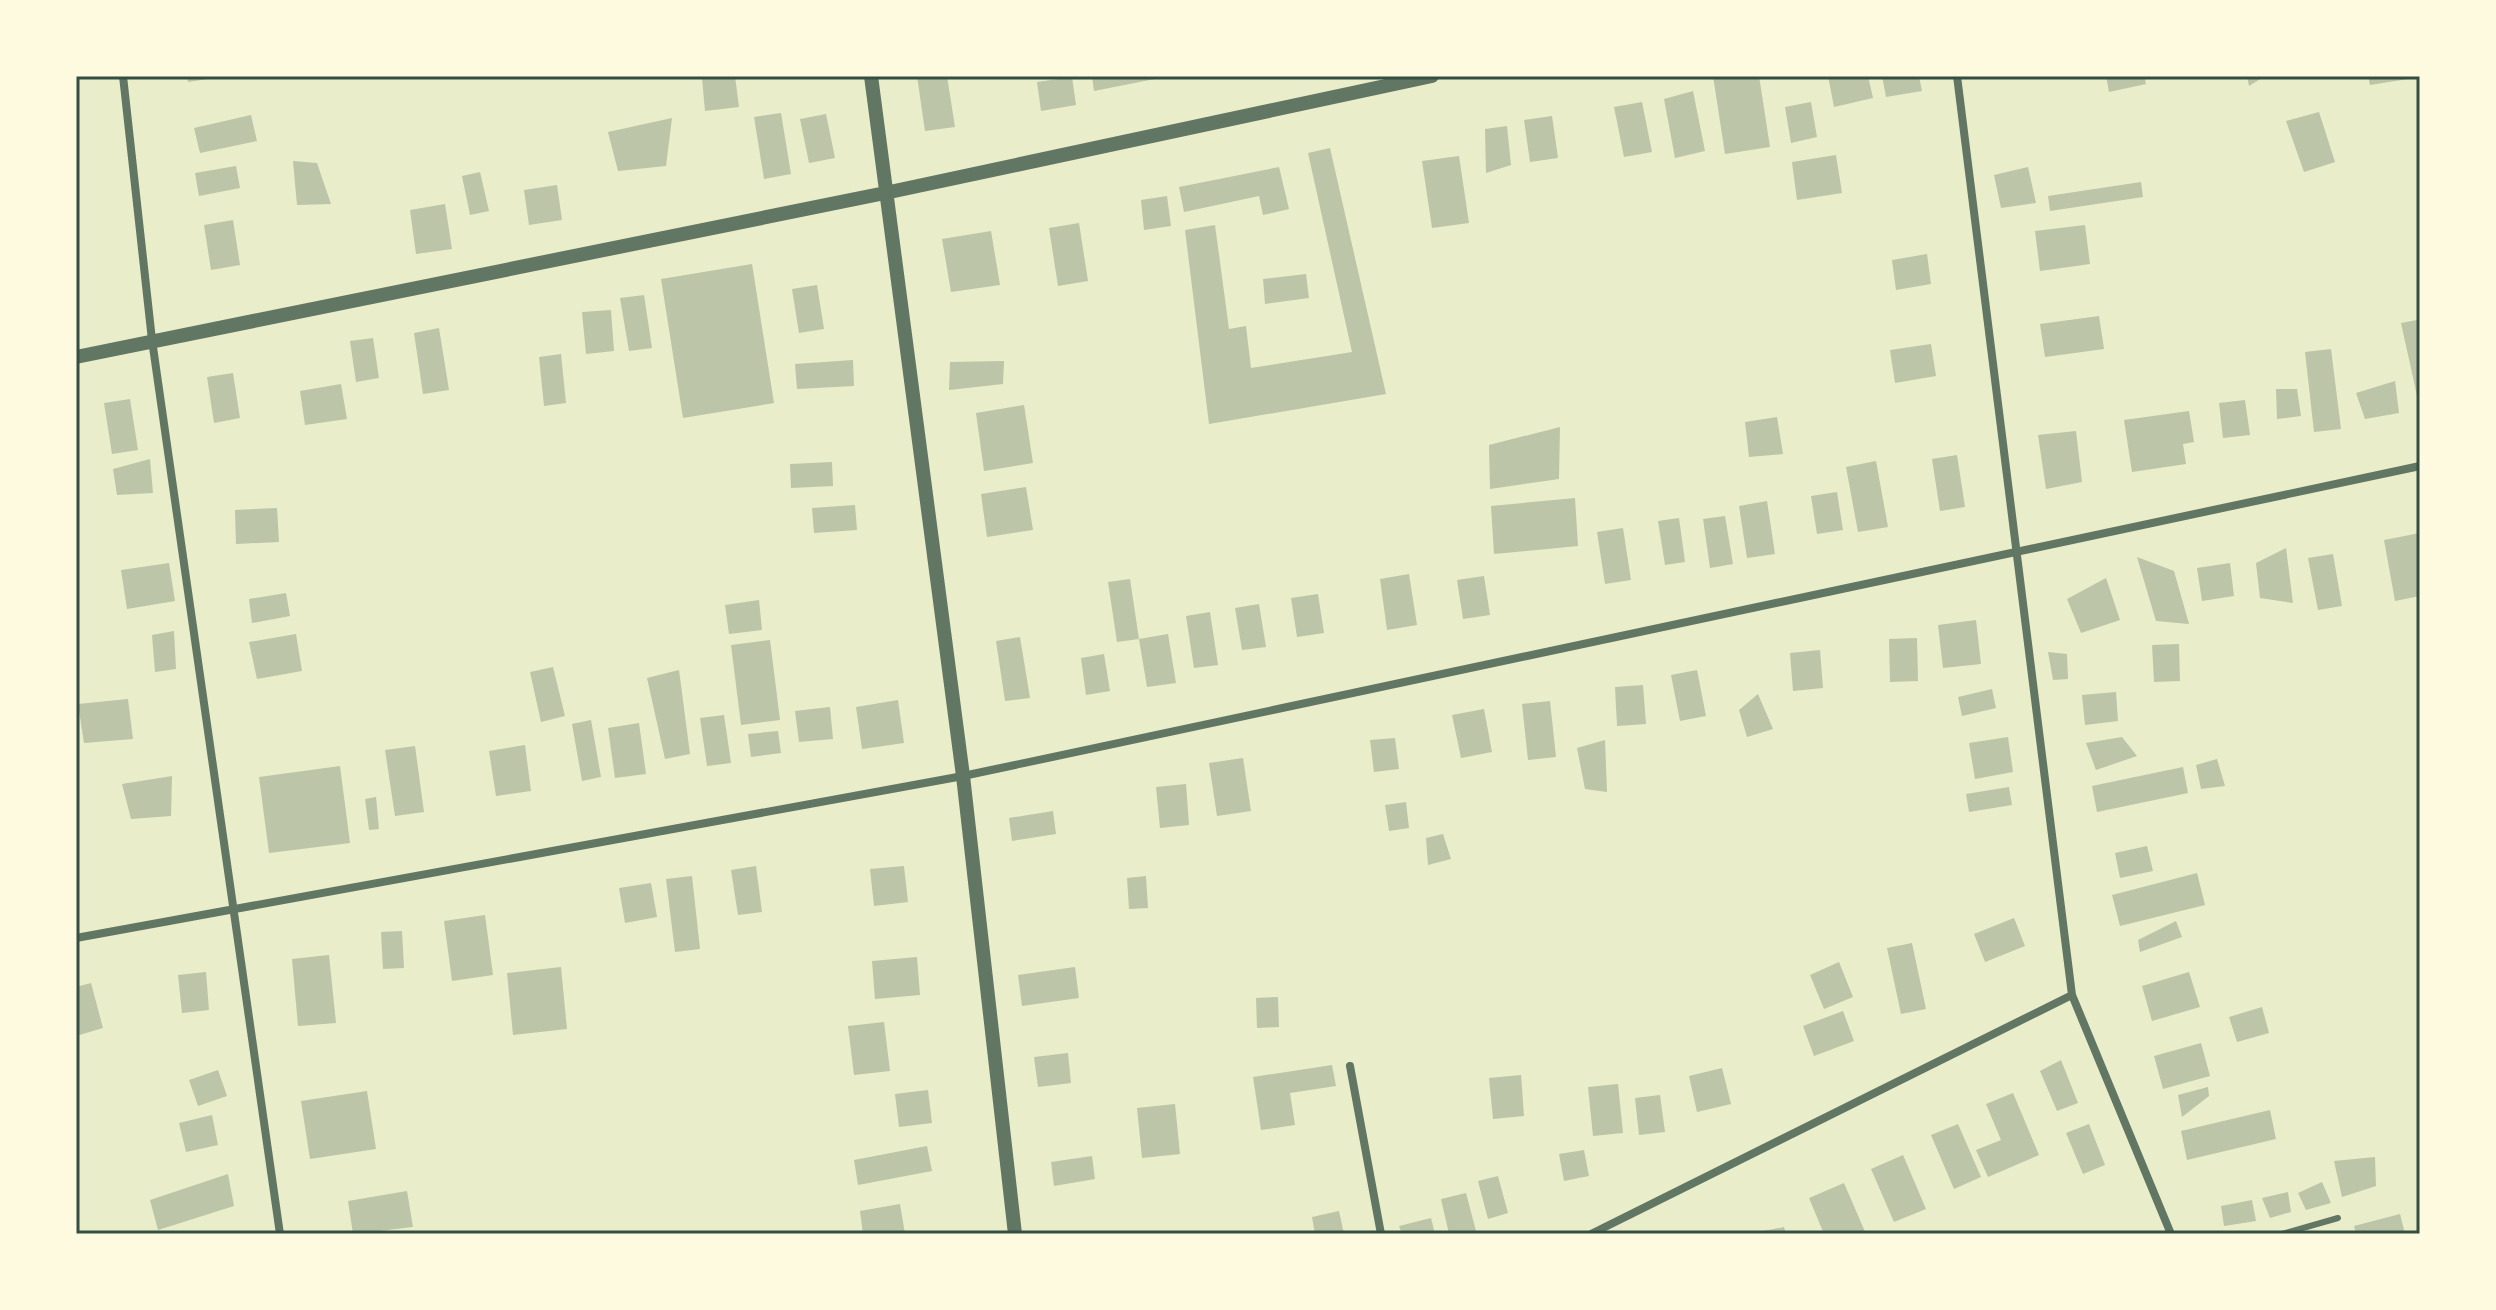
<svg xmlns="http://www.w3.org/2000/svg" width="2496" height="1310" font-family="Commissioner,sans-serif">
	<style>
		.building { fill: #bcc5a7 }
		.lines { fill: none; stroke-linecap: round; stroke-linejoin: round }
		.service { stroke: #617663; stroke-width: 6 }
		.minor { stroke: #617663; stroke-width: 8 }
		.tertiary { stroke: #617663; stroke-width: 14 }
		.neatline { fill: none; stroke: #344e41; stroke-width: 3 }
	</style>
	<rect width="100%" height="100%" fill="#e9edc9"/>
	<path class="building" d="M187 76H214V78L188 82Z
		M735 76 739 107 705 111 702 78Z
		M917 76H947L955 127 925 131Z
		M1092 76H1165V77L1094 91Z
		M1713 76H1759L1770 147 1725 154Z
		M1828 76H1868L1873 98 1834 107Z
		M1882 76H1919L1922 91 1886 97Z
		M2106 76H2144L2146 84 2109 92Z
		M2247 76H2265L2249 86Z
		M2368 76H2407L2408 79 2370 85Z
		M1072 77 1076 105 1041 111 1037 82Z
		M1693 91 1705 151 1675 158 1664 99Z
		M1642 102 1652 152 1624 157 1614 107Z
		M1811 102 1817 137 1791 143 1785 107Z
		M2319 112 2335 162 2304 172 2286 121Z
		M781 113 791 174 764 179 754 117Z
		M826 114 835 158 809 163 800 119Z
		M251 115 257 141 200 153 194 128Z
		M1552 116 1558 158 1530 162 1524 120Z
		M672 118 666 166 618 171 608 132Z
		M1507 126 1511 165 1486 173 1485 129Z
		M1330 148 1386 394 1209 424 1185 230 1215 225 1229 329 1246 326 1251 368 1352 352 1308 153Z
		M1836 155 1842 193 1797 200 1792 162Z
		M1459 156 1469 223 1432 228 1422 161Z
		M293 161 317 163 331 204 297 205Z
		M236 166 240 188 199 196 195 173Z
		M1279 167 1289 209 1263 215 1259 196 1184 212 1179 187Z
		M2028 167 2036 203 2001 208 1994 175Z
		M480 172 489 211 470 215 462 176Z
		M2141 182 2143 197 2050 211 2048 196Z
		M557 185 562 220 529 225 524 190Z
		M1167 196 1171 226 1144 230 1141 200Z
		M445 204 452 249 416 254 410 210Z
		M233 220 240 265 211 270 204 225Z
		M1079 223 1088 281 1058 286 1049 228Z
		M2085 225 2090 264 2040 271 2035 231Z
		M991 231 1000 285 951 292 942 239Z
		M1927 254 1931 284 1896 290 1892 260Z
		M752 264 774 403 683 418 661 279Z
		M1306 274 1309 298 1265 304 1263 279Z
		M817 285 824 329 799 333 792 289Z
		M644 295 652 348 629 351 620 298Z
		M611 310 614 351 586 354 582 312Z
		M2099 316 2104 349 2045 357 2040 324Z
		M2417 320 2420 331 2419 405 2401 323Z
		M439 328 449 390 423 394 414 333Z
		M373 338 379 378 356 382 350 341Z
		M1931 344 1936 376 1895 383 1890 350Z
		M2331 349 2341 429 2314 432 2305 352Z
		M561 354 566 403 544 406 539 357Z
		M853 360 854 386 797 389 795 364Z
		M1004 361 1003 384 949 390 950 362Z
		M233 373 240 418 214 423 207 377Z
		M2395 381 2399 413 2365 419 2356 393Z
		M341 384 347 419 305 425 300 391Z
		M2276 389H2297L2301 416 2277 419Z
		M130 399 138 450 112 454 104 403Z
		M2245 400 2250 435 2223 438 2219 403Z
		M1024 405 1033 463 984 471 976 413Z
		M2189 411 2194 442 2183 444 2186 464 2132 472 2124 420Z
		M1777 417 1783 454 1749 457 1745 422Z
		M1560 427 1559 479 1490 489 1489 445Z
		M2076 431 2082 482 2046 489 2038 435Z
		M1957 455 1965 507 1940 511 1932 459Z
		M150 459 153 493 117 495 113 469Z
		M1876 461 1888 527 1858 532 1846 467Z
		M832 462 833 486 791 488 790 464Z
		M1026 487 1033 530 987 537 981 494Z
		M1837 492 1843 530 1817 534 1811 496Z
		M1575 498 1578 546 1494 554 1491 506Z
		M1767 501 1775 554 1747 558 1739 506Z
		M855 505 857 530 814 533 812 508Z
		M277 508 279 542 236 544 235 510Z
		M1725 516 1733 564 1710 568 1703 519Z
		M1679 518 1685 562 1665 565 1658 521Z
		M1623 528 1631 580 1605 584 1597 532Z
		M2420 533V596L2395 601 2384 540Z
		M2286 548 2293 603 2260 598 2256 563Z
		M2333 554 2342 606 2318 610 2308 558Z
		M2137 557 2174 571 2189 624 2156 621Z
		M169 563 175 601 127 609 121 570Z
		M2230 563 2234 596 2202 601 2197 568Z
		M1409 574 1417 625 1387 630 1380 579Z
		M1484 576 1490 615 1463 619 1457 580Z
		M2106 578 2120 620 2081 633 2067 599Z
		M1130 579 1139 639 1168 634 1176 683 1147 687 1139 639 1117 642 1108 582Z
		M286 593 290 616 252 623 249 599Z
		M1318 594 1324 633 1297 637 1291 598Z
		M759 600 762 630 729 634 725 605Z
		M1259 604 1266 647 1242 650 1235 608Z
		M1210 612 1218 665 1194 668 1186 616Z
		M1976 620 1981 664 1943 668 1938 625Z
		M174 631 176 669 155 672 152 635Z
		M296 634 302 671 257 679 249 642Z
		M1020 637 1030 698 1005 701 996 641Z
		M1917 638 1918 681 1890 682 1889 639Z
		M770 640 780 720 741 725 731 645Z
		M2179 644 2180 681 2154 682 2152 645Z
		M1820 650 1823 688 1793 691 1790 653Z
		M2048 652 2067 654 2068 679 2053 680Z
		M1104 654 1110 691 1086 695 1081 658Z
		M553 667 565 716 541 722 530 672Z
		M679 670 690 754 665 759 647 678Z
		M1697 670 1706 716 1680 721 1671 675Z
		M1643 685 1646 724 1617 726 1615 687Z
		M1992 689 1996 708 1962 716 1958 697Z
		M2116 692 2118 721 2085 725 2082 695Z
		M1758 694 1773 729 1747 737 1739 710Z
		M128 699 133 739 84 743 78 704Z
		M898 700 904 743 862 749 856 707Z
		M1550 701 1556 757 1528 760 1522 704Z
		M830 707 833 739 799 742 795 711Z
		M1484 709 1492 752 1461 758 1452 715Z
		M724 715 731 763 707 766 700 718Z
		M591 720 601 777 582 781 572 724Z
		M639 723 646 774 615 778 608 728Z
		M778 731 781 753 751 757 748 734Z
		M2008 737 2013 772 1975 779 1969 743Z
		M2122 737 2137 756 2096 770 2086 743Z
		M1395 738 1399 769 1374 772 1370 740Z
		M1605 740 1607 792 1585 789 1577 748Z
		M525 745 531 791 496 796 489 751Z
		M415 746 424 812 395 816 385 750Z
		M1243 758 1251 811 1217 816 1209 763Z
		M2217 759 2225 786 2201 789 2196 765Z
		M340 766 350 843 269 853 259 777Z
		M2183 767 2188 793 2097 812 2092 786Z
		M172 776 171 816 131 819 122 784Z
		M1186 784 1189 825 1160 828 1156 787Z
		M2009 787 2012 805 1969 812 1966 794Z
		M376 797 379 829 369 830 365 799Z
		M1406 802 1409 828 1389 831 1385 805Z
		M1053 811 1056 834 1012 841 1009 818Z
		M1443 834 1451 859 1428 865 1426 838Z
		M2147 846 2153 871 2120 878 2115 853Z
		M756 866 762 912 738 915 731 870Z
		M904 866 908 902 874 906 870 869Z
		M2197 873 2205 905 2120 926 2112 895Z
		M692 876 700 949 675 952 666 879Z
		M1146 876 1148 908 1129 909 1127 878Z
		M651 883 657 917 625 923 619 888Z
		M485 915 493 975 452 981 444 921Z
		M2014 918 2025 946 1985 962 1974 934Z
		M2176 921 2182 937 2140 952 2138 940Z
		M402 931 404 968 383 969 381 932Z
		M1912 943 1926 1009 1901 1014 1887 948Z
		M329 955 336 1023 298 1026 292 959Z
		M917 957 920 995 875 999 872 961Z
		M1839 962 1853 997 1824 1009 1810 975Z
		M561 967 567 1029 513 1035 507 973Z
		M1075 967 1079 998 1022 1006 1018 975Z
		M206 972 209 1010 182 1013 178 975Z
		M2189 972 2200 1007 2152 1021 2142 986Z
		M91 983 103 1028 76 1036V987Z
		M1278 997 1279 1027 1257 1028 1256 998Z
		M2262 1007 2269 1033 2237 1042 2229 1017Z
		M1843 1011 1854 1041 1814 1056 1803 1026Z
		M884 1022 890 1071 854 1075 848 1026Z
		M2201 1043 2210 1076 2163 1089 2154 1056Z
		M1068 1053 1071 1083 1038 1087 1034 1057Z
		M2061 1060 2078 1103 2057 1111 2040 1071Z
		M1332 1065 1336 1086 1290 1093 1295 1125 1261 1130 1253 1077Z
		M1722 1068 1731 1104 1697 1112 1689 1076Z
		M218 1070 227 1096 198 1106 189 1080Z
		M1521 1075 1524 1116 1493 1119 1489 1078Z
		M1618 1084 1623 1133 1593 1136 1588 1087Z
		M2208 1087 2209 1096 2182 1117 2178 1095Z
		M928 1090 932 1123 899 1127 895 1094Z
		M367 1091 376 1149 310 1159 301 1101Z
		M2013 1093 2039 1155 1988 1177 1976 1150 2001 1140 1986 1104Z
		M1660 1095 1665 1132 1639 1135 1635 1098Z
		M1175 1104 1180 1154 1142 1158 1137 1108Z
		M2270 1110 2276 1139 2187 1160 2181 1131Z
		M212 1115 218 1145 186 1152 179 1123Z
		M1958 1124 1981 1177 1954 1189 1931 1135Z
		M2089 1124 2105 1165 2083 1174 2066 1133Z
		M927 1146 932 1171 858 1185 854 1160Z
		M1584 1150 1589 1176 1564 1181 1559 1154Z
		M1903 1155 1926 1209 1894 1222 1871 1169Z
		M1092 1156 1095 1179 1054 1186 1051 1162Z
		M2375 1157 2376 1186 2342 1197 2334 1161Z
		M228 1174 234 1206 158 1230 150 1200Z
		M1498 1176 1508 1213 1488 1219 1478 1181Z
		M2322 1182 2331 1203 2306 1210 2298 1193Z
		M1844 1183 1866 1234H1824L1809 1198Z
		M407 1191 413 1227 353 1234 348 1201Z
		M2288 1192 2291 1212 2270 1218 2262 1198Z
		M1466 1193 1476 1231 1449 1234 1441 1199Z
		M2252 1200 2256 1221 2224 1226 2221 1206Z
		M900 1204 905 1234H863L860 1211Z
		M1339 1211 1344 1234H1315L1312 1217Z
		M2400 1214 2405 1234H2356L2354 1226Z
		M1431 1218 1435 1234H1402L1399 1226Z
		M1784 1227 1786 1234H1763V1231Z"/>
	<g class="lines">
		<path class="service" d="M2282 1234 2338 1218"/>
		<path class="minor" d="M123 76 152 340 280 1234
			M1957 76 2072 995 2171 1234
			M76 938 963 776 2420 466
			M1350 1066 1381 1234
			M1591 1234 2072 995"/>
		<path class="tertiary" d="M871 76 963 776 1015 1234
			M76 357 885 193 1432 76"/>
	</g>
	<rect width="2496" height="1310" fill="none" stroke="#fefae0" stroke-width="156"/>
	<rect x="78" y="78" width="2340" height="1154" class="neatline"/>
</svg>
